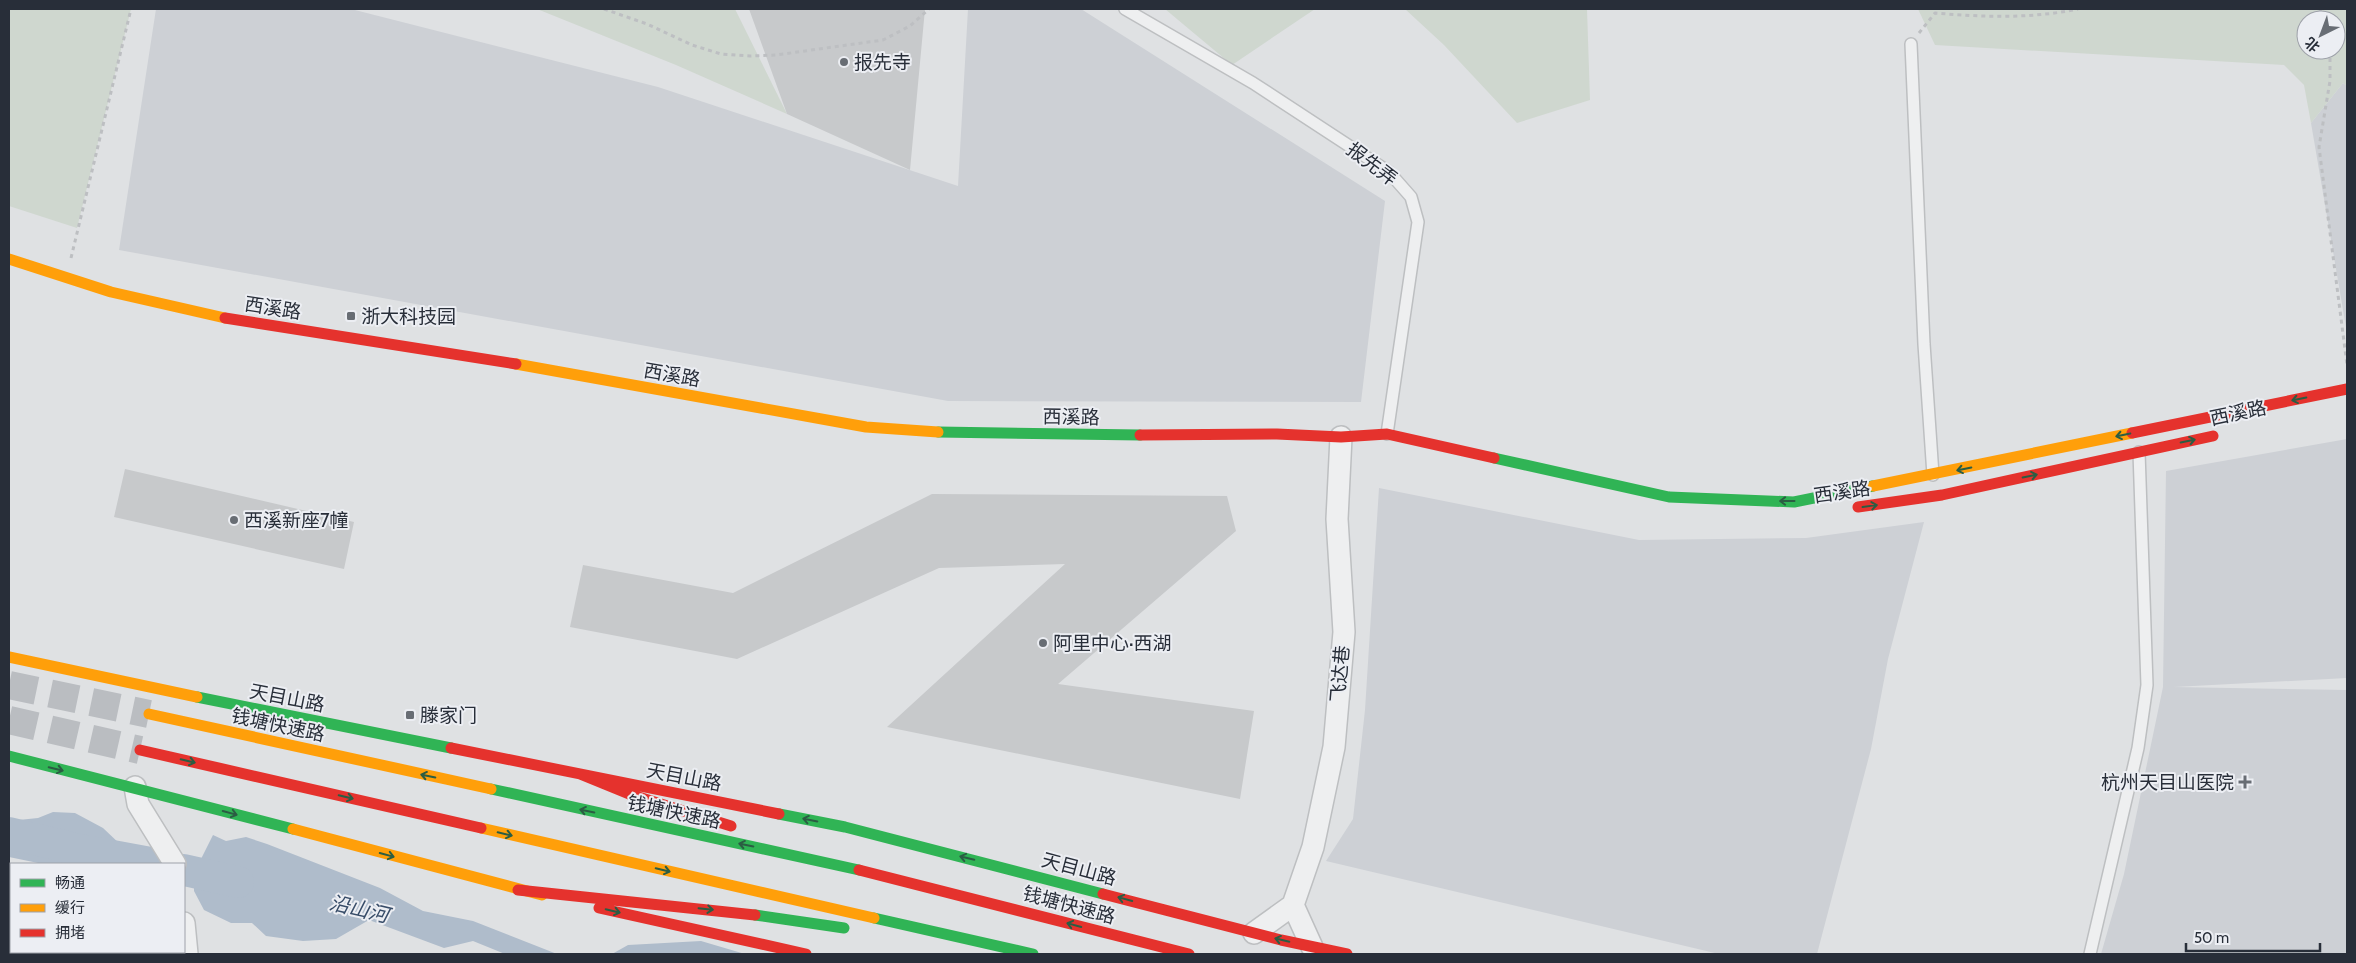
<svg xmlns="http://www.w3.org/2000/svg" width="2356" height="963" font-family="Cabin,'Noto Sans SC',sans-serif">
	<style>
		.built { fill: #cdd0d5 }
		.green { fill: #cfd7cf; fill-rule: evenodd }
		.water { fill: #afbccb }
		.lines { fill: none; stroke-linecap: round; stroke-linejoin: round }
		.river { stroke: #afbccb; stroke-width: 32 }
		.building { fill: #c7c9cb }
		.highway-tunnel { stroke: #babdc1; stroke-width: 28; stroke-dasharray: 28 14; stroke-linecap: butt }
		.lane-casing { stroke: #bdbfc1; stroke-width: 14 }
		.street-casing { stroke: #bdbfc1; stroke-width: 24 }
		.path { stroke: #bdbfc2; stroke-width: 3; stroke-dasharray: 4 4; stroke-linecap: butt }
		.lane { stroke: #eeeff0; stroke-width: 11 }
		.street { stroke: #eeeff0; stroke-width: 21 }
		.fast { stroke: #30b455; stroke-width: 11 }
		.slow { stroke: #ff9f0a; stroke-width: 11 }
		.jam { stroke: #e5322d; stroke-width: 11 }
		.oneway { stroke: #2b5d43 }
		.poi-dot { fill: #686d74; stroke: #eceef3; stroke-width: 2 }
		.labels { text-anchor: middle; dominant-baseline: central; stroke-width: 4; stroke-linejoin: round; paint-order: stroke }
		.poi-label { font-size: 19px; fill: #282e39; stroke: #eceef3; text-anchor: start }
		.street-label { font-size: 19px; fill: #282e39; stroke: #eceef3 }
		.water-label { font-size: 20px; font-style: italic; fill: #374c68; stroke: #eceef3 }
	</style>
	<rect width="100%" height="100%" fill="#dfe1e3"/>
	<path class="built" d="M156 9H351L658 87 958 186 968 9H1081L1385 201 1361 402 948 401 119 250Z
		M2343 83 2347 86V333L2311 123Z
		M2347 439V678L2174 687 2347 690V954H2101L2124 874 2163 687 2166 471Z
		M1379 488 1639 540 1806 538 1924 522 1888 659 1871 749 1817 954H1719L1326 861 1353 819 1365 710Z"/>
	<path class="green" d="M9 9H131L77 228 9 206Z
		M537 9H735L787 114 676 65Z
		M1165 9H1315L1232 65Z
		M1405 9H1587L1590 100 1517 123 1444 45Z
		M1918 9H2347V86L2343 83 2311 123 2304 85 2284 65 1935 45ZM2306 20H2336V50H2306Z"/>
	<path class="water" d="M53 812 75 813 103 828 141 864H43L9 857V821L38 818Z
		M213 835 226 841 246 837 267 844 380 888 423 911 473 921 557 954H505L473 941 444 948 369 920 336 939 303 941 266 936 252 923H231L204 910 194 891V873Z
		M701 941 745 954H612L628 945Z"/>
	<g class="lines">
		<path class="river" d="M9 833 80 850 156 864
			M184 870 238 882"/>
	</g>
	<path class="building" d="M749 9H925L910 170 787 114Z
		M125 469 354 522 344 569 114 517Z
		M932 494 1227 496 1236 531 1058 684 1254 711 1240 799 887 727 1065 564 939 568 737 659 570 627 583 565 733 593Z"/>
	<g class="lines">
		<path class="highway-tunnel" d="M9 685 149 714
			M9 720 140 750"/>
		<g class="lane-casing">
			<path id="lane" d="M1125 9 1253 83 1389 172 1411 197 1418 222 1387 434
				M1911 44 1924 344 1933 475
				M2090 954 2138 748 2147 685 2139 452"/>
		</g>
		<g class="street-casing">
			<path id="street" d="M135 787 138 804 175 864
				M1293 905 1312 947
				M184 923 187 954
				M1254 933 1293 905 1313 847 1334 747 1344 632 1337 519 1341 437"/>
		</g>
		<path class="path" d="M604 9 647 24 692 45 721 54 750 56 776 55 883 40 910 26 929 9
			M2320 9 2322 20
			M1919 33 1935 13C1983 17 2030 19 2078 9
			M2330 50V81L2319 147 2347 365
			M71 258 131 9"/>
		<use href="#lane" class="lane"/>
		<use href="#street" class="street"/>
		<path class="fast" d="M938 432 1140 435
			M1494 458 1669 497 1794 502 1873 486
			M197 697 451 748
			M9 756 293 829
			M491 789 859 870
			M779 814 845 827 1103 894
			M755 915 844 928
			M874 918 1033 954"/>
		<path class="slow" d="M9 259 111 292 225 318
			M516 364 866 427 938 432
			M1873 486 2132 433
			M9 657 197 697
			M149 714 491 789
			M481 828 874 918
			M293 829 542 895"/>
		<path class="jam" d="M225 318 516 364
			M2132 433 2347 389
			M1140 435 1277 434 1341 437 1387 434 1494 458
			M1858 507 1942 495 2213 436
			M451 748 779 814
			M140 750 481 828
			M580 774 629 794 731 826
			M859 870 1189 954
			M518 890 755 915
			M1103 894 1281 940 1347 954
			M599 908 806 954"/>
	</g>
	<defs><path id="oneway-shaft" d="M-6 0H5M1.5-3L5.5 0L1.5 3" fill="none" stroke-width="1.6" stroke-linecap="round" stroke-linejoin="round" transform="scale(1.25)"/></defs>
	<g class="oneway">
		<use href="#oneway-shaft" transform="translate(2299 399) rotate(168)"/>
		<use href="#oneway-shaft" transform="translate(2123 435) rotate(168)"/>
		<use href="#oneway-shaft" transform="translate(2188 441) rotate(-12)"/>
		<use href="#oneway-shaft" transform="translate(1964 469) rotate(168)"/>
		<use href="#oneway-shaft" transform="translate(2030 476) rotate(-12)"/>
		<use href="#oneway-shaft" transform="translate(1787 501) rotate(-180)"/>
		<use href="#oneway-shaft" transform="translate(1870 506) rotate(-8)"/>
		<use href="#oneway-shaft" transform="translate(188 761) rotate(13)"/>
		<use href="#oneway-shaft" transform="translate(56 769) rotate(13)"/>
		<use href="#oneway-shaft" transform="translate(428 776) rotate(-168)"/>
		<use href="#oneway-shaft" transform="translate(346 797) rotate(13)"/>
		<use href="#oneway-shaft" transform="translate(587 811) rotate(-168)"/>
		<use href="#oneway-shaft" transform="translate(230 813) rotate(15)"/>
		<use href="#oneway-shaft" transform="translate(810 820) rotate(-169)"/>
		<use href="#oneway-shaft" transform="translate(505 834) rotate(13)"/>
		<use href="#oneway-shaft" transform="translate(746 845) rotate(-168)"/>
		<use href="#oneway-shaft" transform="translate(387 855) rotate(15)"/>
		<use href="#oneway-shaft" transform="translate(967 858) rotate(-166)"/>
		<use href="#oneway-shaft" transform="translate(663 870) rotate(13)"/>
		<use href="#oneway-shaft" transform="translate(1125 899) rotate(-165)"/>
		<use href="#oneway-shaft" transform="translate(706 909) rotate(6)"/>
		<use href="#oneway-shaft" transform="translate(613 911) rotate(13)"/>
		<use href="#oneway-shaft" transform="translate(1074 925) rotate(-165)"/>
		<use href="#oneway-shaft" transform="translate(1282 940) rotate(-167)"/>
	</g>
	<g class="poi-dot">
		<circle cx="844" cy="62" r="5"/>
		<rect x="346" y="311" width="10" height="10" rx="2.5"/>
		<circle cx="234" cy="520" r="5"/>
		<circle cx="1043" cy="643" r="5"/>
		<rect x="405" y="710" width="10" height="10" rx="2.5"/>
		<path d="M2242.5 774.5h5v5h5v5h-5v5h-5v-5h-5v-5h5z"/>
	</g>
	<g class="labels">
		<g class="poi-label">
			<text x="854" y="62">报先寺</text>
			<text x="361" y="316">浙大科技园</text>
			<text x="244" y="520">西溪新座7幢</text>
			<text x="1053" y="643">阿里中心·西湖</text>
			<text x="420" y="715">滕家门</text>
			<text x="2234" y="782" text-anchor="end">杭州天目山医院</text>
		</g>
		<g class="street-label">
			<text transform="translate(1372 164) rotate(37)">报先弄</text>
			<text transform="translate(273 308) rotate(9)">西溪路</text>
			<text transform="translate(672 375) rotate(10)">西溪路</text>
			<text transform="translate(2238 413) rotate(-12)">西溪路</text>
			<text transform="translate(1071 417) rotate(1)">西溪路</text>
			<text transform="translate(1842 492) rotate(-8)">西溪路</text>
			<text transform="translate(1340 674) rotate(-85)">飞达巷</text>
			<text transform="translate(287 698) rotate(11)">天目山路</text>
			<text transform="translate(278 725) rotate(12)">钱塘快速路</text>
			<text transform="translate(684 777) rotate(11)">天目山路</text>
			<text transform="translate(674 812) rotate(12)">钱塘快速路</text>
			<text transform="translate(1079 869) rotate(15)">天目山路</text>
			<text transform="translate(1069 905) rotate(15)">钱塘快速路</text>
		</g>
		<g class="water-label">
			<text transform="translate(359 909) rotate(13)">沿山河</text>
		</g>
	</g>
	<rect width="2356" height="963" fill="none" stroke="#282e39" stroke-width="20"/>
	<rect x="10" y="863" width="175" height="90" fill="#eceef3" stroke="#9ea1a9"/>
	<rect x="20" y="879" width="25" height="8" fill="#30b455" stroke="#9ea1a9"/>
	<text x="55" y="888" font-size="15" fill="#282e39">畅通</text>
	<rect x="20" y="904" width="25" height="8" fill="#ff9f0a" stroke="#9ea1a9"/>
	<text x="55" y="913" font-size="15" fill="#282e39">缓行</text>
	<rect x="20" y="929" width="25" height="8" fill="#e5322d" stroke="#9ea1a9"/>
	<text x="55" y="938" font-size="15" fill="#282e39">拥堵</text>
	<g transform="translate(2321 35) rotate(222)"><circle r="24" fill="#eceef3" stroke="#9ea1a9"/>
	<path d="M0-4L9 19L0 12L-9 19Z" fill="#686d74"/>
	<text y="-8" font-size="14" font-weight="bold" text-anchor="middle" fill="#282e39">北</text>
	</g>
	<path d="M2186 943v8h134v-8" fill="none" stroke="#282e39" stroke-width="2.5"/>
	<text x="2194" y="943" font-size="15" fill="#282e39" stroke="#eceef3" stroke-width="4" paint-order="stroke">50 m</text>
</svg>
